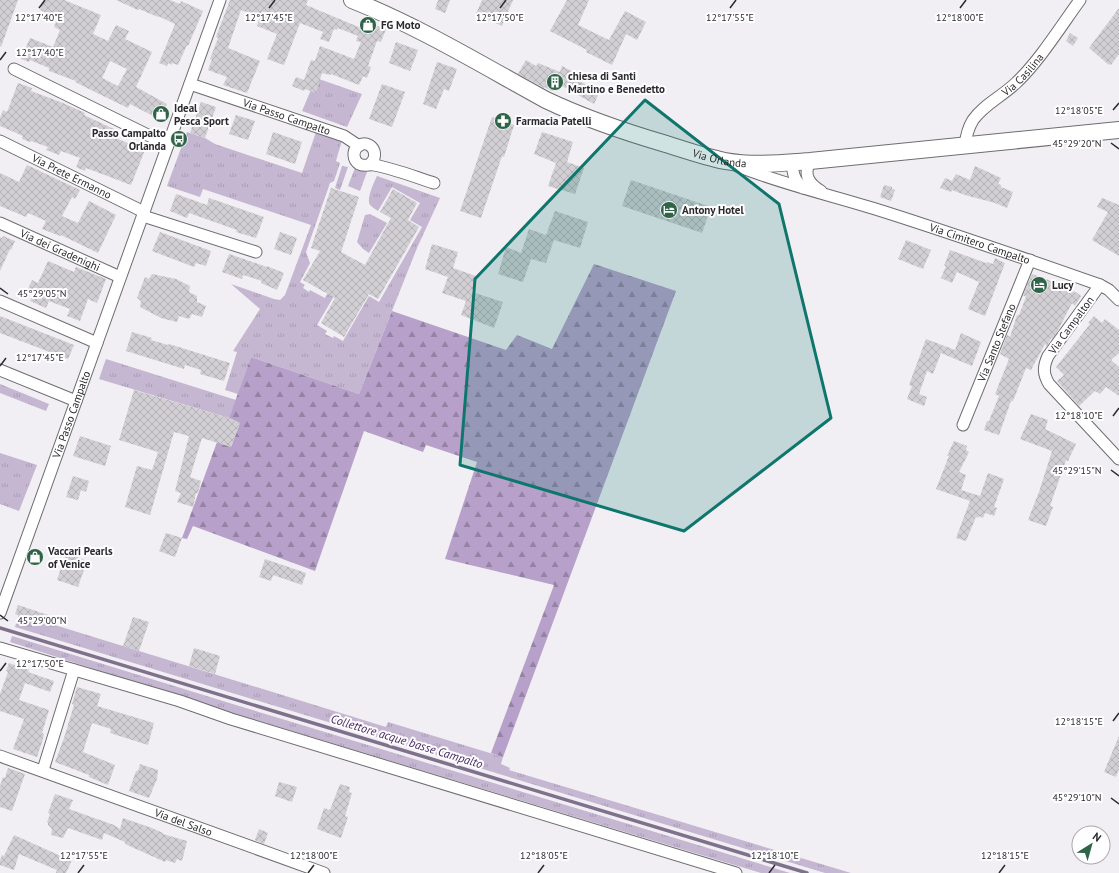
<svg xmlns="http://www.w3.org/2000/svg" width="1119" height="873" font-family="'PT Sans',sans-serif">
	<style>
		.grass { fill: url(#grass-tufts) }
		.forest { fill: url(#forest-firs) }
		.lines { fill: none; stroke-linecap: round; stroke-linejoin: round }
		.stream { stroke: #7f708c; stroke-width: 3.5 }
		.building { fill: url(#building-cross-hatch); fill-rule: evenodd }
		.minor-casing { stroke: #6e6d70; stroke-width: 13 }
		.secondary-casing { stroke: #6e6d70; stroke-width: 18 }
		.minor { stroke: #fff; stroke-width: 11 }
		.secondary { stroke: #fff; stroke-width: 16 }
		.marked { fill: #0f766e; fill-opacity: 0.2; stroke: #0f766e; stroke-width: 3; stroke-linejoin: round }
		.ticks { fill: none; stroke: #2a292b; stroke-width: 1.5 }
		.labels { text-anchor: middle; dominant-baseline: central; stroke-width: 4; stroke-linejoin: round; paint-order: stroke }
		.poi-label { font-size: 11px; font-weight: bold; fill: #2a292b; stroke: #fefdff; text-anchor: start }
		.street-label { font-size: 11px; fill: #2a292b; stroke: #fefdff }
		.water-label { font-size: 12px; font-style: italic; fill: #482a5e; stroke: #fefdff }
		.ticks-label { font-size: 10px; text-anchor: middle; fill: #2a292b; stroke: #fefdff; stroke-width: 4; stroke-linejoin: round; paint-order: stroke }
	</style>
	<defs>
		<pattern id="grass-tufts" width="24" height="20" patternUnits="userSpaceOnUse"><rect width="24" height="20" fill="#c5b6d2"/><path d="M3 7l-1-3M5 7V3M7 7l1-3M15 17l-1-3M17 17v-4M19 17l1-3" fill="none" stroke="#a99cb4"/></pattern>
		<pattern id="forest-firs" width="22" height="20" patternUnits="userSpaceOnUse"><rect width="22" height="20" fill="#b7a1ca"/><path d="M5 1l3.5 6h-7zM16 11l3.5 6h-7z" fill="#9583a4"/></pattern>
		<pattern id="building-cross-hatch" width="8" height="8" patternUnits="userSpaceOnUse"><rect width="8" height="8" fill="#d1cfd3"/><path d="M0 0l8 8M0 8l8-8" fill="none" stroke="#b4b2b5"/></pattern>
	</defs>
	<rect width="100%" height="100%" fill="#f1eff3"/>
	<path class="grass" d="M316 78 362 94 347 127 302 111Z
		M187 132 205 138 215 144 302 173 316 132 342 140 336 161 340 163 334 181 330 183 306 252 310 263 300 282 305 285 303 288 309 292 310 290 325 298 336 278 337 291 317 325 327 331 325 334 333 338 334 336 343 341 369 296 379 302 422 227 410 220 420 203 392 187 378 211C375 209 372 207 370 205 366 199 374 182 377 176L440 198 417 248 359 394 251 357 238 394 225 390 237 352 233 351 260 309 231 284 274 299 280 300 285 295 311 225 203 189 200 197 167 186Z
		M342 166 348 167 340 190 335 188Z
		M355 168 367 172 360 191 348 186Z
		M370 214 387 223 369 253 363 249 357 242 365 215Z
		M106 359 236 400 229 418 99 379Z
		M0 384 49 404 46 411 0 393Z
		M0 453 37 465 19 511 0 504Z
		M19 614 386 727 388 722 503 757 501 764 510 768 509 770 851 873H825L15 627Z
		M12 636 236 705 790 873H761L219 709 10 642Z"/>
	<path class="forest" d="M594 264 676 291 503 757 491 753 554 585 445 559 477 462 426 445 423 452 364 431 315 571 193 526 187 539 182 538 217 442 231 447 240 423 229 418 251 357 359 394 392 311 506 350 517 335 552 349Z"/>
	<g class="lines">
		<path class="stream" d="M0 628 807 873"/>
	</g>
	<path class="building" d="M0 0H18L1 47 0 46Z
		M44 0H64L101 15 93 34 108 41 116 25 129 31 125 39 152 52 136 87 167 104 159 119 130 104 128 108 97 93 75 82 76 81 49 71V68L30 60 29 62 21 59 30 38 53 47 60 30 54 27 58 18 40 10ZM110 61 127 69 118 86 102 78Z
		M116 0H170L180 4 181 1 203 11 188 46 187 45 178 65 172 63V65L168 63 167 66 159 63 175 24 158 16V17L139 9 138 10Z
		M230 0H308L306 5 361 28 364 21 386 29 381 42 377 41 368 66 371 67 367 78 363 76 359 85 331 74 330 75 322 73 316 93 305 89 304 91 292 86 296 77 304 80 311 60 315 61 320 46 354 59 361 42 356 41 358 36 338 28 337 30 334 29 329 42 320 39 323 32 300 23 284 65 267 59 277 34 257 26 260 17 241 10 228 48 260 61 247 93 223 85 227 77 208 70 212 59H210L218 38 216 37Z
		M438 0H450L445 13 435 9Z
		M482 0H513L502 26 476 14Z
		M567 0H589L578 25 609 40 625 11 646 22 637 40 626 34 612 65 586 52 587 50 550 31Z
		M1119 8V54L1111 65 1110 64 1109 65 1089 48Z
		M1070 33 1078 38 1073 46 1066 41Z
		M396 42 418 50 410 71 389 63Z
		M526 60 536 66 538 63 560 72 562 66 577 74 575 79 600 91 594 104 560 85 556 91H552L544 87V88L518 74Z
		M437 62 457 69 449 91 444 89 436 109 423 104Z
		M18 83 32 88 31 91 63 103 85 113 84 115 116 130 113 137 145 150 131 185 86 168 85 171 76 167 80 158 61 151 59 155 46 150 48 147 31 141 30 142 22 139 23 136 0 126V118L3 110 7 112Z
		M382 84 405 92 392 127 369 119Z
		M201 102 216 107 205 138 190 133Z
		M236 115 255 121 248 140 229 134Z
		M492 117 514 125 504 157 502 156 481 218 460 211Z
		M273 132 302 142 295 164 266 154Z
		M542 132 573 142 567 162 584 168 575 194 548 186 556 163 534 154Z
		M27 165 80 190 75 199 72 197 62 216 78 223 89 201 116 215 98 253 61 235 60 236 42 229 46 221 28 213 26 217 0 206V173L19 182Z
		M975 166 1001 178 998 184 1001 185V187L1013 192 1007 208 995 203 965 195 952 190 951 192 940 188 945 178 952 181 956 174 970 180Z
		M631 180 711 207 702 233 622 206Z
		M884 185 892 187V189L895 190 891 201 880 197Z
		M331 188 359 197 341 252 365 265 391 218 380 212 393 189 417 203 408 220 419 227 378 299 369 294 344 337 321 323 335 298 303 280 320 251 311 248Z
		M176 194 207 205 209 198 264 217 256 238 236 232 237 230 189 213 187 218 170 211Z
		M1102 198 1119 205V256L1092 240 1108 212 1097 207Z
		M555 211 588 222 580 248 554 240 546 263 531 259 523 282 498 274 506 247 521 253 529 229 546 235Z
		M160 232 211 251 206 266 196 263 194 267 152 251Z
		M280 232 297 238 291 255 274 249Z
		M3 236 15 241 11 250 10 249 0 271V237L2 238Z
		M906 240 931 250 923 269 898 259Z
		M432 244 458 252 453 268 476 276 472 292 503 302 494 328 461 315 466 301 442 293 448 277 425 269Z
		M950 250 986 263 987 262 993 264 995 258 1005 263 985 316 968 309 979 282 957 272 952 283 941 278 946 266H944Z
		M229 254 267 267V266L284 273 277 290 261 283 262 281 243 275 242 279 222 272Z
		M48 261 74 272 76 267 106 279 97 303 88 299 80 321 67 316 70 309 49 301 46 308 30 301 34 291 28 289 32 280 38 283Z
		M152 274 176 279 190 286 189 292 197 296V302L206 306 202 317 192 314 189 319 179 316 177 322 161 318 140 307 141 301 137 298 145 277 149 279Z
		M1032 274 1062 285 1077 293 1081 296 1075 306 1072 303 1056 334 1052 339 1051 338 1047 346 1045 344 1031 370 1026 368 1013 401H1011L999 435 984 430 987 421H989L999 396 995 394 1009 359 1000 354 1007 335 1010 337 1017 315H1019L1026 297 1023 295Z
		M0 316 74 345 68 359 0 333Z
		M1094 316 1102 323 1105 319 1119 330V353L1111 360 1119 367V396L1106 387 1100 394 1095 391 1079 406 1057 381 1064 375 1056 367 1090 324 1088 323Z
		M132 332 152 338 151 340 168 345 169 344 230 363 224 381 200 374 201 370 185 365 184 369 126 351Z
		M961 333 981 342 972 366 941 353 933 374 927 371 919 394 927 397 924 406 907 399 912 386 909 385 926 339 955 350Z
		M134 390 229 418 240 423 231 447 202 438 190 477 201 481 198 493H196L193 507 177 502 181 493 175 491 189 436 174 432 150 515 125 507 137 466 152 470 158 452 119 440Z
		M1031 414 1048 420 1045 429 1076 444 1068 461 1066 460 1050 506 1053 507 1046 526 1028 520 1040 489 1052 451 1020 439Z
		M80 436 111 446 105 466 73 456Z
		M954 441 967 446 966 450 969 452 959 472 966 475 961 490 980 496 988 473 1004 479 994 507 997 508 994 516 985 513 983 518 979 516 978 518 976 517 966 541 956 538 970 501 936 489 949 456H947Z
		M73 476 89 481 86 492 81 490 78 500 66 497Z
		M166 533 182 538 175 557 159 551Z
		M66 553 87 561 78 587 57 580Z
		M265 559 306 573 302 585 273 575 271 581 259 577Z
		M18 605 48 615 45 623 15 614Z
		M133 617 149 622 139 651 123 646Z
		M194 648 220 656 215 674 189 666Z
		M9 663 29 670 28 672 54 681 50 692 25 683 19 700 49 710 42 733 44 734 43 739 37 757 13 749 24 719 0 711V694L8 672 6 671Z
		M77 687 101 694 97 706 154 723 148 745 110 733 111 729 92 723 83 752 115 765 108 785 89 777V775L55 762 64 738 74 705 72 704Z
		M1119 736V769L1116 777 1104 772Z
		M140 764 158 770 157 779 149 798 129 791 136 771H138Z
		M8 768 25 774 12 811 0 807V786L3 777 5 778Z
		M279 782 297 787 292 802 275 796Z
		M340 784 350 787 349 792 352 793 345 816 348 817 341 838 317 829 324 808 330 810Z
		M55 794 73 800 69 809 114 825 120 829 123 818 152 828 163 833V834L187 841 182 861 177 859 175 863 166 860 165 862 125 844V842L104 833 102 840 68 828 63 838 51 835 52 829 48 825V823L47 822 50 814 48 813Z
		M259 829 268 833 264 844 255 840Z
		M14 835 63 857V856L72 860 66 873H56L57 870 19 854 14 870 0 865V860L2 855 4 856Z"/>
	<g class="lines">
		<g class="minor-casing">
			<g id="minor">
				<path d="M14 69 168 145"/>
				<path id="s1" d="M190 84 344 136 359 146"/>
				<path id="s2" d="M0 141 144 212"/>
				<path id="s3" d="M965 146C966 136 968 128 973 120 984 104 1003 96 1017 82 1040 60 1061 26 1080 0"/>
				<path d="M810 161C803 175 809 184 821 191"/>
				<path d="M792 162C793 175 794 179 803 188"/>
				<path d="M370 164C381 154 370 138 358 146 352 151 353 160 359 164 364 167 369 164 374 165 395 169 415 177 434 183"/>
				<path id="s4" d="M737 166C785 185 835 196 885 212 957 235 1029 260 1100 285L1109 290 1119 300"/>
				<path d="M143 216 256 252"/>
				<path id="s5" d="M0 223 120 277"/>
				<path d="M1100 285 1048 356C1043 367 1043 374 1049 384L1119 459"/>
				<path d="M0 301 97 343"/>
				<path d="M0 370 76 401"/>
				<path id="s6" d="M963 425 1030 260"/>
				<path id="s7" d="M0 613 220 0"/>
				<path d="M0 648 180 701 231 719 736 873"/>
				<path id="s8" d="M0 756 324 873"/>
				<path d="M43 770 74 670"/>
			</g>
		</g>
		<g class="secondary-casing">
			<g id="secondary">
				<path id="s9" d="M352 0C420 27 482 65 546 100 584 118 625 132 666 144 685 150 705 157 725 161 753 166 782 163 810 161L1119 130"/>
			</g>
		</g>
		<use href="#minor" class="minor"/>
		<use href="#secondary" class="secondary"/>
	</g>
	<path class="marked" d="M645 100 779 204 831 418 684 531 460 465 475 279Z"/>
	<path class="ticks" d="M39 8 45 0M269 8 275 0M500 8 506 0M730 8 736 0M960 8 966 0M0 60 6 52M1113 110 1119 103M1111 143 1119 149M0 288 8 294M0 366 6 358M1113 416 1119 408M1111 470 1119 476M0 615 8 621M0 671 6 663M1113 721 1119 713M1111 798 1119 804M78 873 84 865M308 873 314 865M538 873 544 865M769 873 775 865M999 873 1005 865"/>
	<defs>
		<g id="shop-disc" transform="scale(0.9)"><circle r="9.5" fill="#306449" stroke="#fefdff"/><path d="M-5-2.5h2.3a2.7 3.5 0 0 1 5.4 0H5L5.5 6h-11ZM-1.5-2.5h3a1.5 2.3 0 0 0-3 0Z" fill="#fff"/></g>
		<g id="building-disc" transform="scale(0.9)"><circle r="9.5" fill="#306449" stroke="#fefdff"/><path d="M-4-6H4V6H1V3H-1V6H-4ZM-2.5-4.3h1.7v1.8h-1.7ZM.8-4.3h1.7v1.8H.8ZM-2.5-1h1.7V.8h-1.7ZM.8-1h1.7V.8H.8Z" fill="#fff"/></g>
		<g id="pharmacy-disc" transform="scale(0.9)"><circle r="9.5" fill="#306449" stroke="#fefdff"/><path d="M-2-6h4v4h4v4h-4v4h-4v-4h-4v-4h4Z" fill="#fff"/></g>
		<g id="bus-disc" transform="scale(0.9)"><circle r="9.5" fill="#306449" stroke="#fefdff"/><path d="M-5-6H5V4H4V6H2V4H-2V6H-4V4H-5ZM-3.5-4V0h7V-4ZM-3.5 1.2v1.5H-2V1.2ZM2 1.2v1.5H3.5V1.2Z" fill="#fff"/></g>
		<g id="hotel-disc" transform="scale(0.9)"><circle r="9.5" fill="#306449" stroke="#fefdff"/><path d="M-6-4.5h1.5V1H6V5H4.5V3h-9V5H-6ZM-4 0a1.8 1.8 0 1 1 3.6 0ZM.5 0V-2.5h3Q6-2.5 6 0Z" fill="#fff"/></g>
	</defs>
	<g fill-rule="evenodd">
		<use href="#shop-disc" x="368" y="25"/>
		<use href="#building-disc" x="555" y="82"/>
		<use href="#shop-disc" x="161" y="114"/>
		<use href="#pharmacy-disc" x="503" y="121"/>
		<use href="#bus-disc" x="179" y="139"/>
		<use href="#hotel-disc" x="669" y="210"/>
		<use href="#hotel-disc" x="1039" y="285"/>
		<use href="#shop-disc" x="35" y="557"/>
	</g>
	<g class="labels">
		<g class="poi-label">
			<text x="381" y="25">FG Moto</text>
			<text x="568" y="76">chiesa di Santi<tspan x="568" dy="13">Martino e Benedetto</tspan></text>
			<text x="174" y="108">Ideal<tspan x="174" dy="13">Pesca Sport</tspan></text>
			<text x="516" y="121">Farmacia Patelli</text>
			<text x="166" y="133" text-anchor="end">Passo Campalto<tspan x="166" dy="13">Orlanda</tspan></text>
			<text x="682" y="210">Antony Hotel</text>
			<text x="1052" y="285">Lucy</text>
			<text x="48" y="551">Vaccari Pearls<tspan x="48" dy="13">of Venice</tspan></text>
		</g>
		<g class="street-label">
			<text stroke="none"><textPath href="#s3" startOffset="95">Via Casilina</textPath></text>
			<text stroke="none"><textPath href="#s1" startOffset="102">Via Passo Campalto</textPath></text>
			<text stroke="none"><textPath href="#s9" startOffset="402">Via Orlanda</textPath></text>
			<text stroke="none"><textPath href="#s2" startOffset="80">Via Prete Ermanno</textPath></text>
			<text stroke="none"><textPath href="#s4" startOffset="255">Via Cimitero Campalto</textPath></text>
			<text stroke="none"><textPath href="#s5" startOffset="66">Via dei Gradenighi</textPath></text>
			<text transform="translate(1071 325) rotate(-54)">Via Campalton</text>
			<text stroke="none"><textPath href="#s6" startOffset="89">Via Santo Stefano</textPath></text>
			<text stroke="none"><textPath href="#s7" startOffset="211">Via Passo Campalto</textPath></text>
			<text stroke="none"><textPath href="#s8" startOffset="195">Via del Salso</textPath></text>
		</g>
		<g class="water-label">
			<text transform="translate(407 741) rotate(17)">Collettore acque basse Campalto</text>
		</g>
	</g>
	<g class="ticks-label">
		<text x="39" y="21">12°17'40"E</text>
		<text x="269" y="21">12°17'45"E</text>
		<text x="500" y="21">12°17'50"E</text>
		<text x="730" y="21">12°17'55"E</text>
		<text x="960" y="21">12°18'00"E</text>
		<text x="40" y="56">12°17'40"E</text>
		<text x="1079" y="114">12°18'05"E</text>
		<text x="1077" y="147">45°29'20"N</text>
		<text x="42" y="297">45°29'05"N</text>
		<text x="40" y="361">12°17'45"E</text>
		<text x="1079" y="419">12°18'10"E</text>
		<text x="1077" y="474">45°29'15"N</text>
		<text x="42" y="624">45°29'00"N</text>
		<text x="40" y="667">12°17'50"E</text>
		<text x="1079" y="725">12°18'15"E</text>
		<text x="1077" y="801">45°29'10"N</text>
		<text x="84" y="859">12°17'55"E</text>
		<text x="314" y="859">12°18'00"E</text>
		<text x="544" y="859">12°18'05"E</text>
		<text x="775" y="859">12°18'10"E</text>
		<text x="1005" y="859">12°18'15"E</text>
	</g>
	<g transform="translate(1091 845) rotate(37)"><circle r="19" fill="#fefdff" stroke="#a9a8aa"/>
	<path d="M0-3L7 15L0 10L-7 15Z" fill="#306449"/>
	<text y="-6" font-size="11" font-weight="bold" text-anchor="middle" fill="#2a292b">N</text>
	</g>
</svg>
